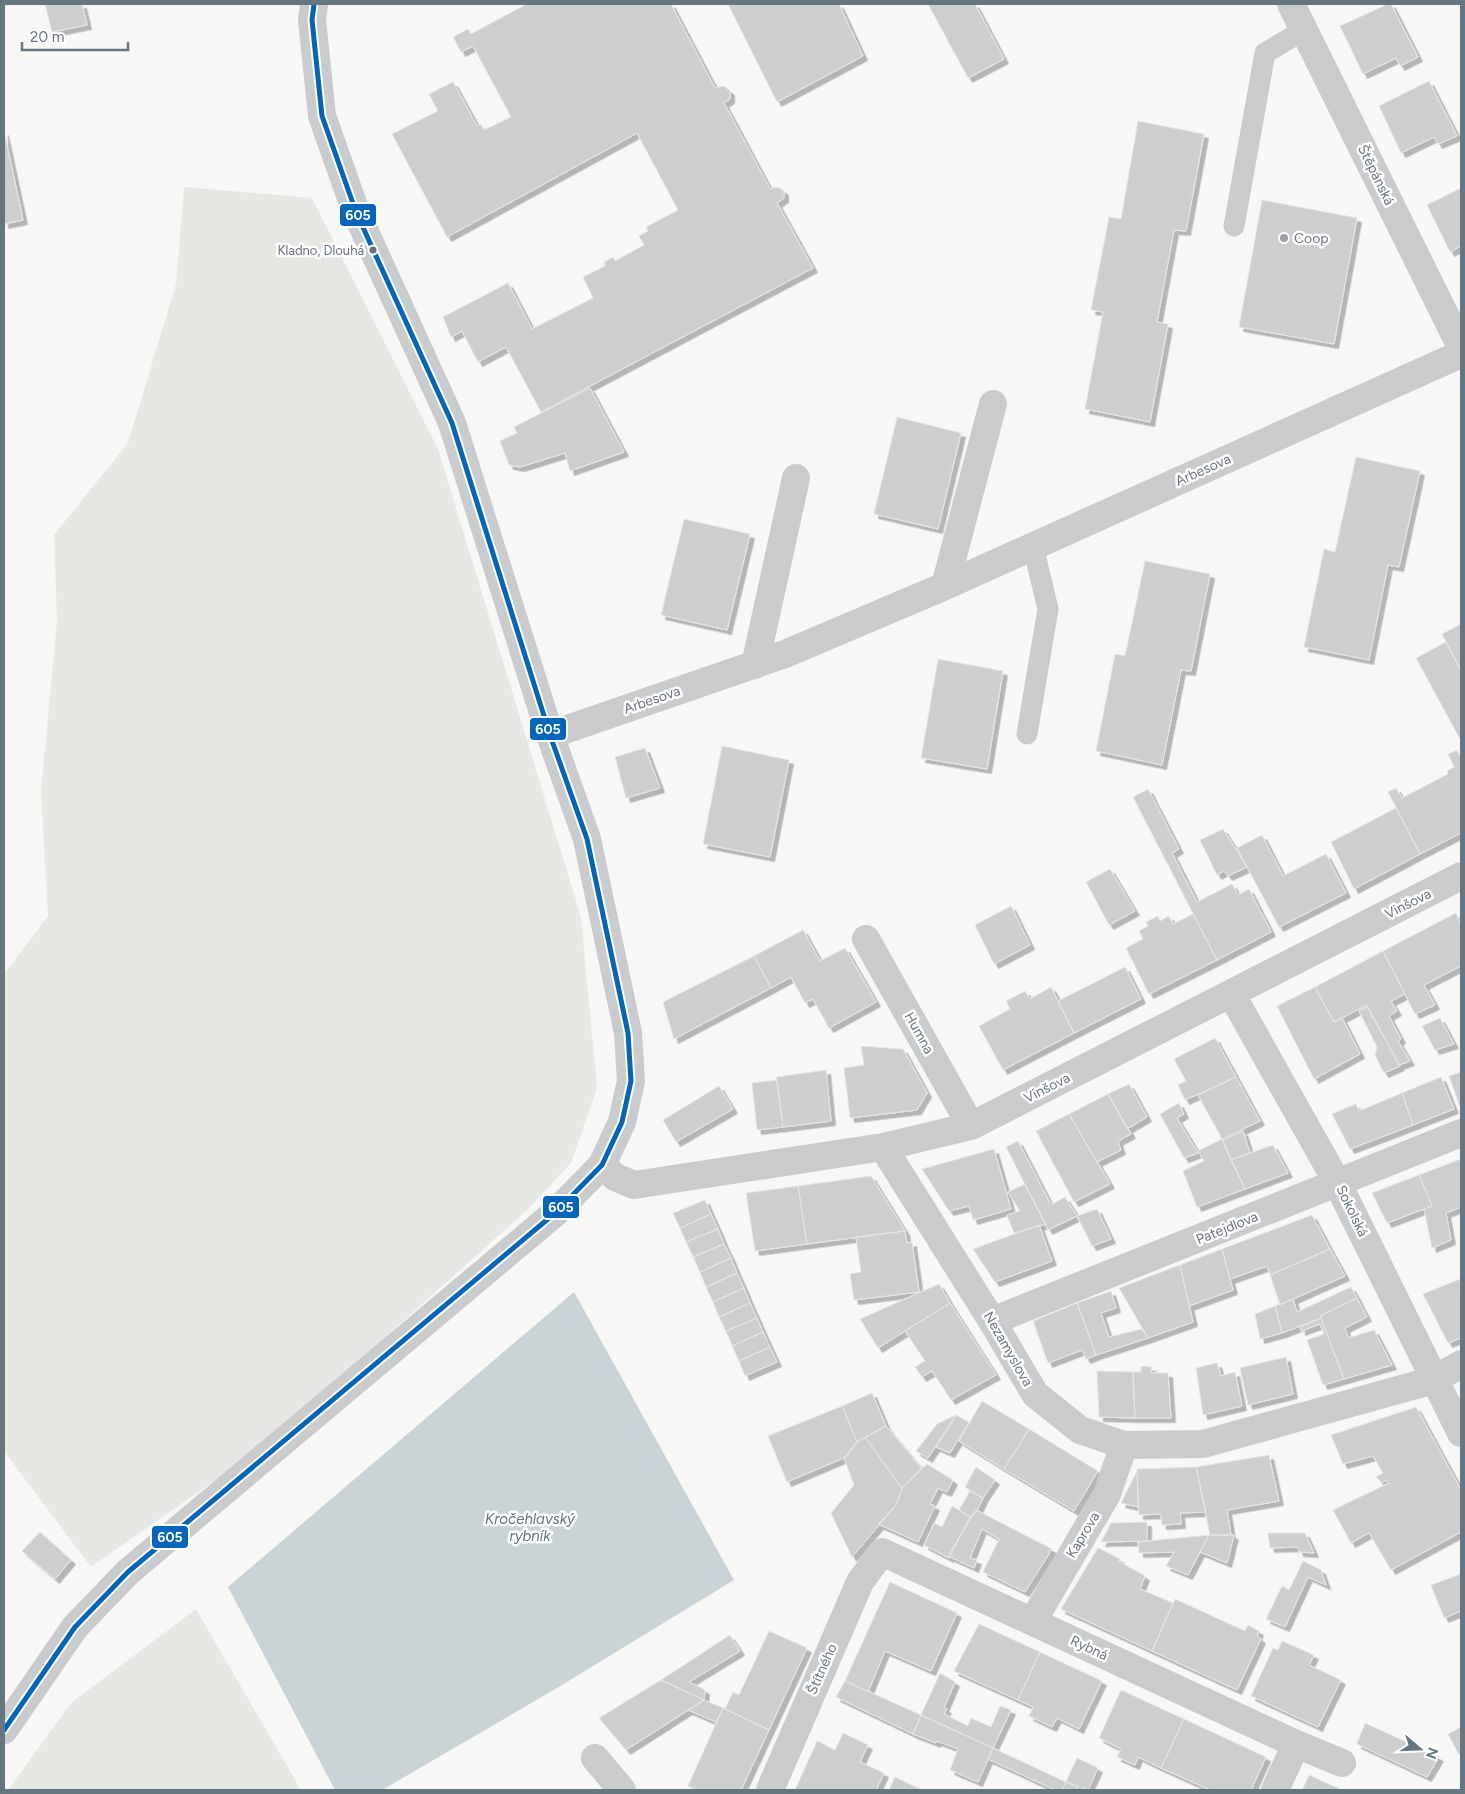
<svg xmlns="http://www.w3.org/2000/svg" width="1465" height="1794" font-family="Figtree,sans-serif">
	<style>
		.green { fill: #e6e8e3 }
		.water { fill: #cad3d5 }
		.building { fill: #cdcfcf; stroke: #e6e6e6; filter: url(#shadow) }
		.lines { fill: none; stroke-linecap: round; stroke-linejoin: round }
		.lane { stroke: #c9cbcc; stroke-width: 21 }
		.street { stroke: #c9cbcc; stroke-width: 28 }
		.bus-1-casing { stroke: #fff; stroke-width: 9 }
		.bus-1 { stroke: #0065bd; stroke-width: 5 }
		.poi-dot { fill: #97a3a9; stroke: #fff; stroke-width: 2 }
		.bus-dot { fill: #64767f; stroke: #fff; stroke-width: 2 }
		.labels { text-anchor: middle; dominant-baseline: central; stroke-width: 5; stroke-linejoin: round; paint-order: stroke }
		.bus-label { font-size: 13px; fill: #64767f; stroke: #fff; text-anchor: end }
		.street-label { font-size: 14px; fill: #64767f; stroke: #fff }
		.poi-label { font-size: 14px; fill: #64767f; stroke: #fff; text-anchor: start }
		.water-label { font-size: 15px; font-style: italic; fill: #5e7579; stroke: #fff }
		.line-badge { stroke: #fff; stroke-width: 2 }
		.badge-label { font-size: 14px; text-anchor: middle; font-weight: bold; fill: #fff }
	</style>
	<defs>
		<filter id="shadow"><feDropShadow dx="4.5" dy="4.5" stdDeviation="0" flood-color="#0004"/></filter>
	</defs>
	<rect width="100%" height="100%" fill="#f7f7f6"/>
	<path class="green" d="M184 187 312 198 438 449 581 917 597 1088 571 1163 528 1209 264 1446 91 1567 4 1451V974L48 916 41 791 57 621 54 535 128 443 176 284Z
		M196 1609 301 1790H8L71 1703Z"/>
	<path class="water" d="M574 1292 734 1580 557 1688 382 1790H335L228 1587Z"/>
	<path class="building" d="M45 4H82L87 25 52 32Z
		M527 4H671L715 88 724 86 730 91V99L724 103 770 189 778 187 784 191V198L777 203 813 268 541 412 506 347 478 362 462 331 451 337 443 317 508 283 532 329 593 298 583 277 605 266 604 262 613 257 615 261 644 245 639 236 648 231 646 227 678 210 637 133 447 237 392 134 438 111 429 94 453 82 477 126 481 124 484 130 511 117 473 46 461 52 453 37 468 29 471 34Z
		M728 4H839L863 56 777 102Z
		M928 4H975L1004 59 968 78Z
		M1388 4H1391L1418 57 1400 66 1396 58 1363 74 1340 26Z
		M1429 81 1457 136 1438 144 1434 137 1401 153 1379 106Z
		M1138 121 1204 134 1186 231 1174 230 1157 322 1168 324 1150 422 1085 409 1103 312 1091 310 1109 217 1121 219Z
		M4 131 23 220 4 224Z
		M1461 188V246L1450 252 1427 205Z
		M1262 200 1357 218 1334 344 1239 327Z
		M590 388 624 452 570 471 565 453 520 467 509 465 500 441 517 433 514 427Z
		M897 417 961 433 938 529 874 514Z
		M1356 457 1420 471 1399 567 1388 565 1369 660 1304 647 1324 549 1335 552Z
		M684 519 750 534 727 630 661 615Z
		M1145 561 1210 574 1191 671 1181 670 1162 765 1096 751 1115 654 1125 656Z
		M1461 624V670L1442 634Z
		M1446 642 1461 671V741L1416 658Z
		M938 659 1003 671 987 769 921 758Z
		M722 746 789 760 770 857 703 844Z
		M645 748 660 788 626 798 615 757Z
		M1457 750 1461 758V833L1420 854 1388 792 1396 788 1402 798 1448 774 1447 771 1454 767 1448 754Z
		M1148 789 1179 849 1172 853 1197 902 1232 884 1238 895 1249 889 1271 932 1217 960 1133 797Z
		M1396 808 1420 854 1354 889 1331 842Z
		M1223 829 1247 867 1228 876 1224 871 1217 875 1200 840Z
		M1262 835 1283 876 1326 854 1346 893 1279 927 1237 848Z
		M1110 869 1135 911 1109 925 1086 882Z
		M1011 906 1030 945 994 964 975 925Z
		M1456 913 1461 925V966L1424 985 1435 1005 1415 1014 1383 951Z
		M1193 914 1217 960 1149 994 1126 948 1143 939 1139 931 1148 926 1146 922 1158 916 1160 921 1169 916 1173 924Z
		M803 930 820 961 845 948 876 1002 829 1028 813 999 805 1003 791 977 771 988 754 956Z
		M1383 951 1405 994 1391 1001 1397 1011 1389 1016 1401 1039 1398 1041 1410 1061 1399 1065 1367 1005 1334 1022 1315 987Z
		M754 956 771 988 674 1039 663 1002Z
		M1125 967 1141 999 1074 1033 1058 1001Z
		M1051 987 1074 1033 1003 1070 979 1026 1010 1009 1006 1001 1025 991 1030 999Z
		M1315 987 1334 1022 1342 1018 1360 1054 1314 1079 1277 1006Z
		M1367 1007 1400 1066 1384 1073 1375 1055 1377 1047 1359 1011Z
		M1440 1018 1454 1044 1435 1050 1422 1026Z
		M1215 1038 1236 1077 1185 1100 1178 1085 1186 1081 1174 1059Z
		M861 1046 903 1049 927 1093 917 1110 850 1118 844 1068 864 1065Z
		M826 1070 831 1121 783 1127 776 1077Z
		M1461 1072V1106L1460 1107 1449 1076Z
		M1236 1077 1260 1121 1222 1139 1198 1095Z
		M1441 1077 1454 1109 1413 1125 1402 1093Z
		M777 1080 783 1127 757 1130 752 1083Z
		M1129 1084 1147 1117 1127 1129 1108 1094Z
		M719 1086 733 1109 676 1142 663 1120Z
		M1402 1093 1413 1125 1350 1149 1332 1114 1356 1104 1359 1111Z
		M1108 1094 1131 1134 1118 1141 1121 1150 1097 1162 1069 1114Z
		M1179 1103 1184 1114 1177 1118 1198 1153 1184 1158 1160 1114Z
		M1069 1114 1110 1184 1074 1202 1036 1131Z
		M1243 1131 1250 1153 1231 1160 1222 1141Z
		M1222 1139 1245 1189 1197 1207 1183 1171 1204 1161 1198 1151Z
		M1018 1141 1051 1205 1065 1197 1077 1216 1048 1230 1006 1147Z
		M1273 1145 1288 1173 1245 1189 1231 1160Z
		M994 1149 1011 1209 973 1220 969 1206 949 1211 922 1169Z
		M1461 1159V1207L1446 1213 1451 1240 1432 1248 1424 1209 1432 1206 1419 1175Z
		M1419 1175 1432 1206 1387 1223 1372 1193Z
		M871 1176 905 1231 807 1244 798 1186Z
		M1025 1184 1046 1224 1014 1233 1007 1215 1020 1211 1008 1192Z
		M798 1186 807 1244 755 1251 746 1193Z
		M705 1200 711 1214 680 1228 673 1213Z
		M1097 1209 1111 1239 1092 1246 1077 1216Z
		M711 1214 718 1229 686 1242 680 1228Z
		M1312 1215 1330 1249 1270 1275 1267 1266 1230 1279 1222 1249Z
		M1039 1225 1052 1261 995 1282 973 1249Z
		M718 1229 724 1244 693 1257 686 1242Z
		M905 1231 907 1243 912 1242 919 1292 854 1300 850 1274 861 1272 856 1237Z
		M724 1244 731 1258 700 1272 693 1257Z
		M1222 1249 1233 1290 1189 1306 1180 1265Z
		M1330 1249 1345 1276 1280 1305 1270 1275Z
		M731 1258 737 1273 706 1287 700 1272Z
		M1180 1265 1193 1322 1148 1338 1119 1288Z
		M737 1273 744 1288 713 1302 706 1287Z
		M1460 1279 1461 1338 1448 1343 1423 1294Z
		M939 1284 950 1303 878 1348 860 1319Z
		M1351 1287 1357 1298 1320 1316 1321 1318 1282 1333 1275 1306 1293 1299 1297 1312Z
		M744 1288 750 1303 719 1317 713 1302Z
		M1111 1291 1116 1308 1101 1313 1109 1337 1142 1329 1148 1338 1096 1355 1077 1303Z
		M1357 1298 1367 1317 1345 1328 1348 1338 1374 1330 1392 1365 1344 1379 1320 1316Z
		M750 1303 757 1318 726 1331 719 1317Z
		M950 1303 996 1375 951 1400 932 1371 922 1377 915 1367 925 1361 905 1331Z
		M1077 1303 1096 1355 1086 1359 1082 1350 1048 1363 1033 1321Z
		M1275 1306 1282 1333 1260 1339 1255 1314Z
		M757 1318 763 1332 732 1346 726 1331Z
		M1321 1318 1344 1379 1323 1385 1307 1340 1324 1334 1320 1324 1301 1331V1327Z
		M763 1332 770 1347 739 1361 732 1346Z
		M770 1347 777 1362 745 1376 739 1361Z
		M1286 1357 1293 1394 1248 1405 1240 1368Z
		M1217 1363 1221 1376 1235 1372 1242 1406 1203 1415 1196 1368Z
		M1141 1366 1152 1367 1151 1373H1168L1171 1418H1135L1133 1372H1141Z
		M1097 1371 1133 1372 1135 1418 1099 1417Z
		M872 1393 886 1426 857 1442 842 1406Z
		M982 1401 1029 1429 1004 1469 959 1441Z
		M842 1406 857 1442 846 1457 787 1482 768 1436Z
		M1416 1407 1461 1490V1532L1391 1570 1369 1533 1351 1543 1333 1510 1389 1483 1387 1480 1382 1483 1376 1477 1383 1473 1373 1456 1343 1464 1331 1435Z
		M956 1415 928 1458 916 1451 937 1424Z
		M956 1415 969 1422 950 1453 936 1447Z
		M886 1426 921 1468 902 1488 865 1437Z
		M1029 1429 1098 1471 1074 1511 1004 1469Z
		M865 1437 902 1488 896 1505 852 1557 831 1513 854 1485 844 1458 857 1442Z
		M1269 1455 1279 1501 1227 1510 1231 1535H1210L1196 1467Z
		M927 1464 953 1480 947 1492 938 1488 930 1504 935 1506 918 1542 878 1524 896 1505 902 1488Z
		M976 1467 995 1480 983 1498 965 1487Z
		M1196 1467 1206 1512 1180 1513 1181 1524 1162 1525 1161 1514 1139 1515 1137 1469Z
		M1137 1471 1138 1507 1121 1503Z
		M970 1491 983 1498 977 1511 970 1517 959 1510Z
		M952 1506 970 1517 949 1558 924 1545 934 1523 942 1527Z
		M976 1510 1052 1549 1025 1592 983 1572 999 1539 982 1529 970 1558 977 1560 974 1568 948 1556Z
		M1147 1522V1541L1101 1542 1111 1523Z
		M40 1532 71 1560 55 1579 22 1551Z
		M1268 1533H1305L1314 1553 1299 1552 1298 1547 1270 1548Z
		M1209 1535H1234L1227 1563 1200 1552Z
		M1209 1535 1188 1575 1166 1566 1174 1552 1139 1553 1138 1542Z
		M1098 1548 1120 1559 1118 1561 1145 1576 1140 1589 1173 1603 1152 1651 1061 1609Z
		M1303 1561 1321 1570 1326 1585 1308 1577 1285 1627 1266 1619 1282 1586 1289 1590Z
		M1461 1574V1611L1444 1618 1431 1585Z
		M890 1582 957 1613 931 1671 885 1651 868 1692 845 1681Z
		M1175 1599 1245 1631 1248 1625 1259 1631 1257 1636 1261 1639 1237 1690 1152 1651Z
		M979 1624 1040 1652 1018 1700 954 1671Z
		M769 1631 807 1648 769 1730 725 1709 733 1692 739 1695Z
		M730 1635 740 1651 689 1682 705 1690 704 1700 661 1680Z
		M1282 1641 1314 1655 1309 1665 1341 1680 1318 1727 1251 1696 1273 1648 1278 1650Z
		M1040 1652 1102 1681 1079 1729 1057 1718 1052 1727 1029 1716 1033 1707 1018 1700Z
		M940 1673 955 1682 944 1708 947 1709 944 1714 968 1726 971 1718 991 1727 1000 1706 1011 1710 993 1748 921 1715Z
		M661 1680 704 1700 626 1750 599 1718Z
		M845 1681 921 1715 913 1734 836 1697Z
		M1121 1690 1184 1719 1161 1768 1138 1757 1135 1765 1117 1757 1121 1749 1099 1738Z
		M704 1700 723 1708 716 1722 688 1710Z
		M723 1708 769 1730 741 1790H697L688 1786Z
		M921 1715 993 1748 978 1782 950 1770 958 1749 937 1741 936 1743 913 1734Z
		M1184 1719 1266 1757 1251 1790H1210L1161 1768Z
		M1365 1723 1439 1757 1427 1777 1357 1744Z
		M1461 1727V1754L1459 1755 1448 1734Z
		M843 1733 868 1745 860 1762 884 1773 876 1790H795L817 1741 835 1750Z
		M993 1748 1066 1782 1062 1790H1055L988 1759Z
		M1077 1758 1098 1768 1088 1790 1066 1782Z
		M1309 1775 1342 1790H1302Z
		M895 1777 922 1790H889Z
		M1066 1782 1078 1787 1076 1790H1062Z"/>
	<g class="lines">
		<path class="lane" d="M1234 226 1265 53 1304 30
			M1027 734 1048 609 1033 546"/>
		<path class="street" d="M1291 4 1461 347
			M945 586 993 404
			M755 665 796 478
			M550 735 785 654 945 586 1461 354
			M866 939 971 1126
			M1232 995 1338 1184 1461 1433
			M883 1147 992 1321 1035 1394 1080 1430 1124 1445 1203 1444 1434 1380 1461 1364
			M602 1165 615 1177 634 1185 883 1147 971 1126 1461 876
			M992 1321 1461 1133
			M1033 1621 1107 1494 1124 1445
			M4 1730 75 1627 128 1572 555 1213 602 1165 622 1122 631 1081 628 1033 587 839 550 735 452 423 356 212 322 116 312 20 314 4
			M595 1758 622 1790
			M770 1790 860 1582 882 1552 1296 1744 1342 1763
			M1275 1790 1296 1744"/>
		<g class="bus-1-casing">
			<path id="bus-1" d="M4 1730 75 1627 128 1572 555 1213 602 1165 622 1122 631 1081 628 1033 587 839 550 735 452 423 356 212 322 116 312 20 314 4"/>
		</g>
		<use href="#bus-1" class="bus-1"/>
	</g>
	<circle class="poi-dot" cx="1284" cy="238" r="5"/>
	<circle class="bus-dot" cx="373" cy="250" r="4.5"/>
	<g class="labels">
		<g class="bus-label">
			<text x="364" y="250">Kladno, Dlouhá</text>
		</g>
		<g class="street-label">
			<text transform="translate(1376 175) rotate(64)">Štěpánská</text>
			<text transform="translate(1203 470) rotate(-24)">Arbesova</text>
			<text transform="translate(652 700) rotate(-19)">Arbesova</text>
			<text transform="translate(1408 904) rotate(-27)">Vinšova</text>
			<text transform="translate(919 1033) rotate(61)">Humna</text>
			<text transform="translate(1047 1088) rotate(-27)">Vinšova</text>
			<text transform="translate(1352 1211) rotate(64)">Sokolská</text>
			<text transform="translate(1227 1228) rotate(-22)">Patejdlova</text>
			<text transform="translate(1008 1349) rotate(60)">Nezamyslova</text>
			<text transform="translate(1083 1535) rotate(-59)">Kaprova</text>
			<text transform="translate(1089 1648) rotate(25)">Rybná</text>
			<text transform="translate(822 1669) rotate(-66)">Štítného</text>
		</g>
		<g class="poi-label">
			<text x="1294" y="238">Coop</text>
		</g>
		<g class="water-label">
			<text x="530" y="1519">Kročehlavský<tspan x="530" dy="17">rybník</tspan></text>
		</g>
	</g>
	<g class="line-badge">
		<rect x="339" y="203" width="38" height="24" rx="5" fill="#0065bd"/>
		<rect x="529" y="717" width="38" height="24" rx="5" fill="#0065bd"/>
		<rect x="542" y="1195" width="38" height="24" rx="5" fill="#0065bd"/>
		<rect x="151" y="1525" width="38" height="24" rx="5" fill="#0065bd"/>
	</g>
	<g class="badge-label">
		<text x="358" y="220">605</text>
		<text x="548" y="734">605</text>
		<text x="561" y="1212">605</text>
		<text x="170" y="1542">605</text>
	</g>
	<rect width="1465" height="1794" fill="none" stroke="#64767f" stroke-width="10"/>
	<g transform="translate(1420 1749) rotate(109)" stroke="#ffffff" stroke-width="4" paint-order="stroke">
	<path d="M0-4L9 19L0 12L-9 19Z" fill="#64767f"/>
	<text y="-8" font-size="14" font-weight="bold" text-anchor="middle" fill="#64767f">N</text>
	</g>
	<path d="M22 42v8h106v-8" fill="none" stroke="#64767f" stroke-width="2.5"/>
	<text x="30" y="42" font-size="15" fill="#64767f" stroke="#ffffff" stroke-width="4" paint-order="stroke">20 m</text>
</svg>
